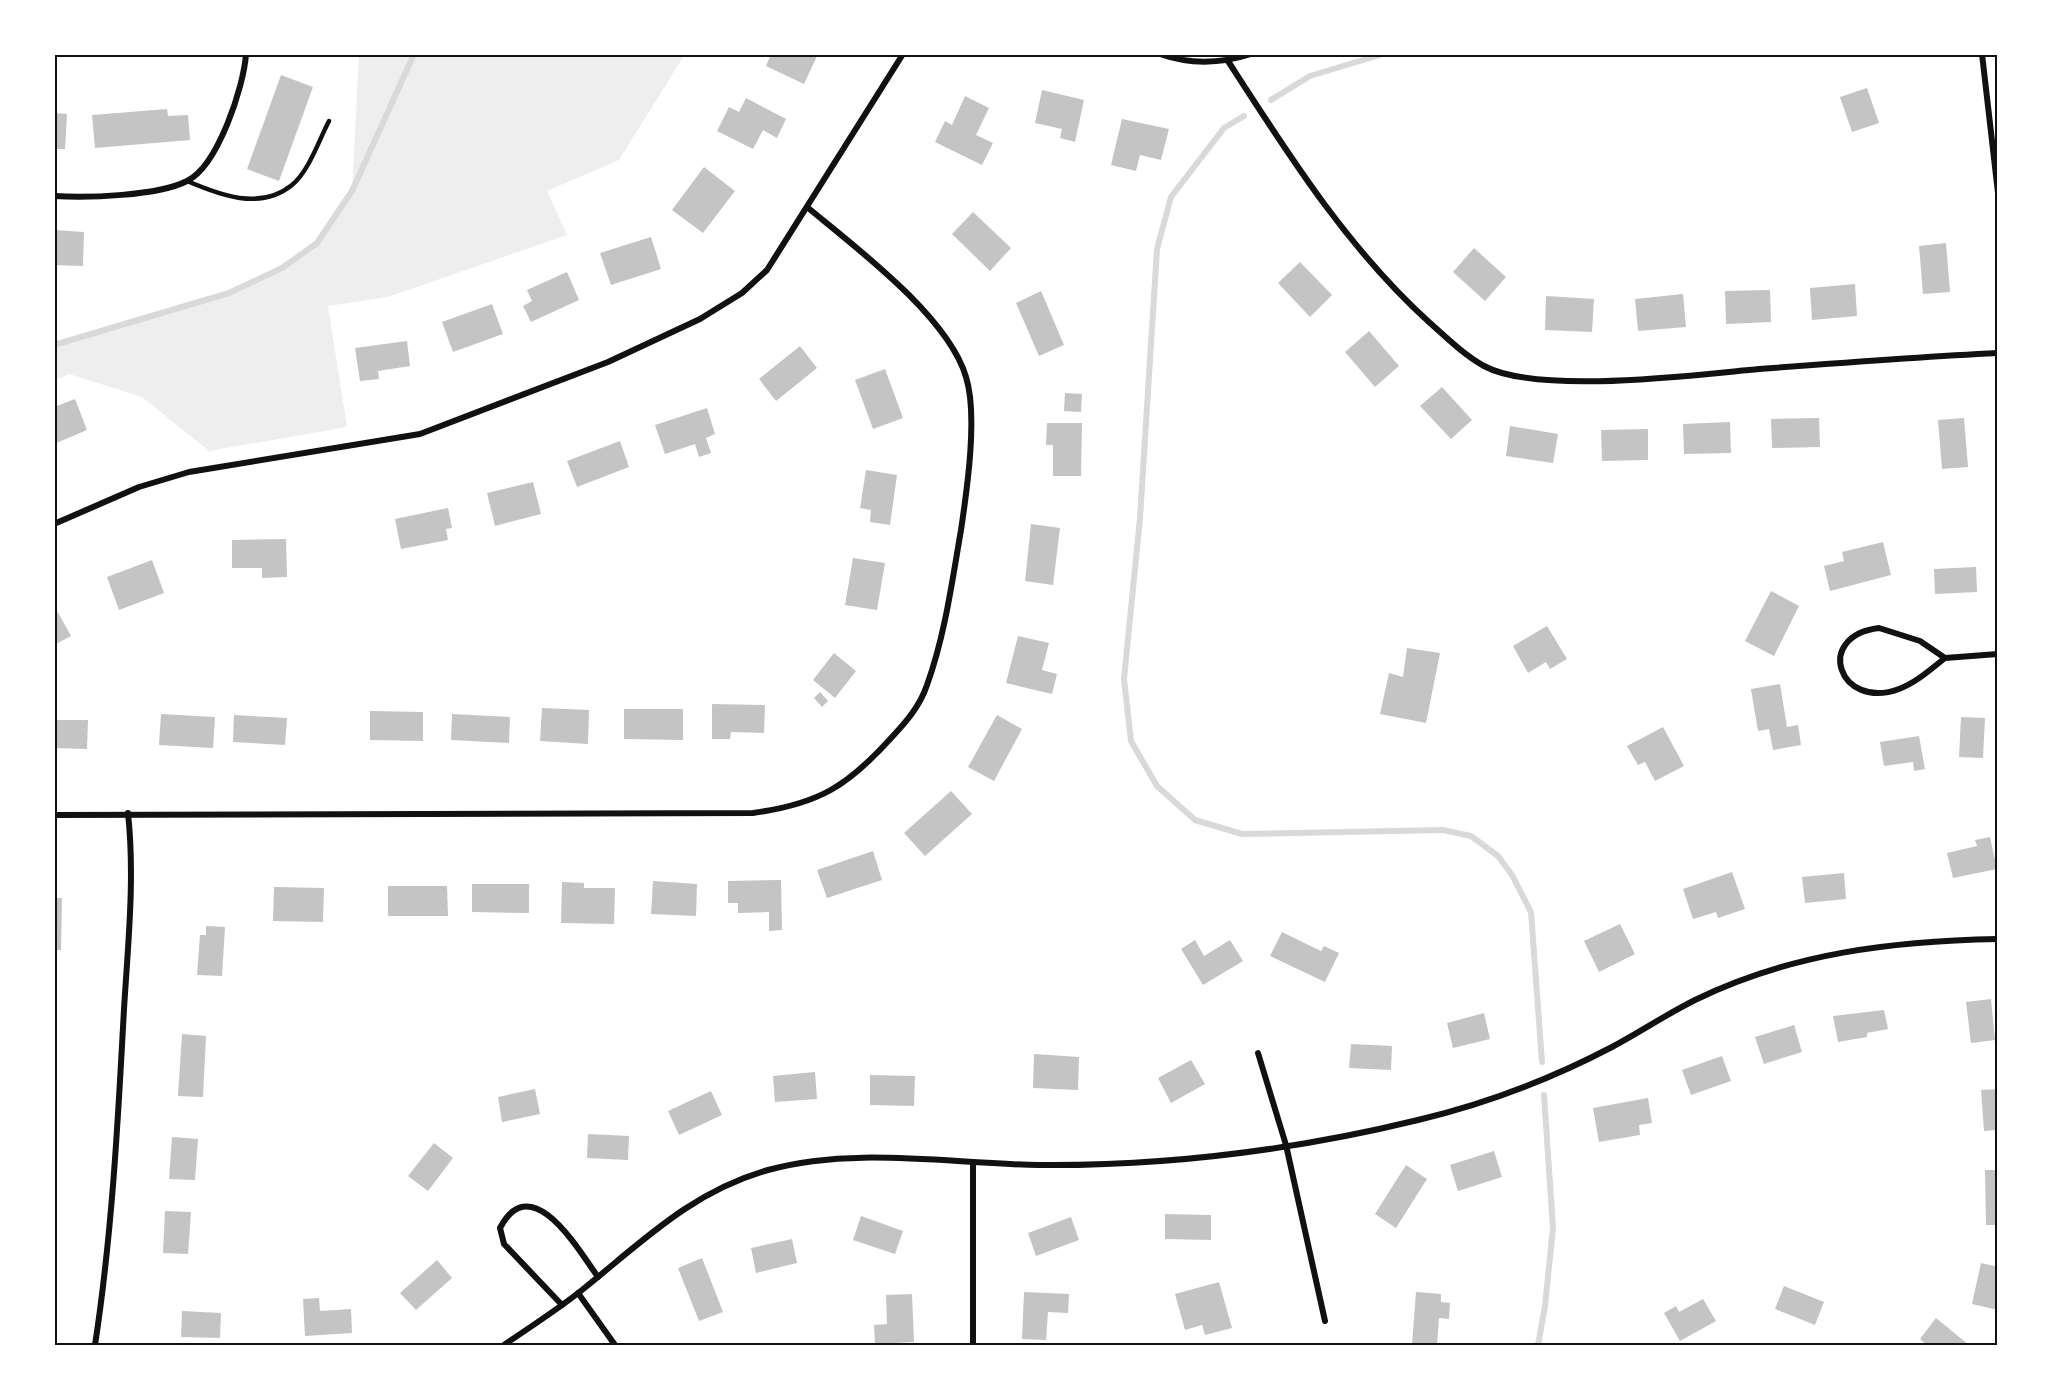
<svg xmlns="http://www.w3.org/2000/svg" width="2052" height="1399" font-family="'Fira Sans',sans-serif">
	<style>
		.green { fill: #eee }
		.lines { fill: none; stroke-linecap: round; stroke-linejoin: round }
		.stream { stroke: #d9d9d9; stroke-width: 6 }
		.building { fill: #c4c4c4 }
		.service { stroke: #111; stroke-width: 4.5 }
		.minor { stroke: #111; stroke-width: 6 }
		.neatline { fill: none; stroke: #111; stroke-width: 2 }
	</style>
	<rect width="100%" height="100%" fill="#fff"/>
	<path class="green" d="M359,54H685L619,160L547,191L567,235L388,297L328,306L347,427L209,451L142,397L69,374L54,381V345L229,293L282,268L317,243L352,191Z"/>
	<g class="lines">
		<g class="stream">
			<path d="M1271,100L1310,76L1383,54"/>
			<path d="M1244,116L1224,128L1171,197L1157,249L1140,518L1124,679L1131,741L1157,786L1195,820L1242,834L1443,830L1471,836L1498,856L1512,875L1531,912L1542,1062"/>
			<path d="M54,345L229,293L282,268L317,243L352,191L414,54"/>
			<path d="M1538,1345L1545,1306L1553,1228L1544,1095"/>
		</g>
	</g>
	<g class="building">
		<path d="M771,54H818L804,84L766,66Z"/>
		<path d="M281,75L313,87L279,181L247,169Z"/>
		<path d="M1867,88L1879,123L1852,132L1840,97Z"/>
		<path d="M1042,90L1084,100L1075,142L1060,138L1062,129L1035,123Z"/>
		<path d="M965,96L989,108L976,135L993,143L982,165L935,142L945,121L952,125Z"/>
		<path d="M746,98L786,119L777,138L763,130L753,149L717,131L729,107L739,112Z"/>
		<path d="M167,109L168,116L188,115L190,140L95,148L92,115Z"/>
		<path d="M54,113L67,114L65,149H54Z"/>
		<path d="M1122,119L1169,129L1161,160L1140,155L1136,171L1111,165Z"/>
		<path d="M704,167L735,191L703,233L672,210Z"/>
		<path d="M973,212L1011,248L990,271L952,234Z"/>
		<path d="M54,230L84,232L83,266L54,265Z"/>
		<path d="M651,237L661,269L611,285L600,253Z"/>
		<path d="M1946,243L1950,292L1923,294L1919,246Z"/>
		<path d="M1474,248L1506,277L1485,301L1453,272Z"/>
		<path d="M1300,262L1332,295L1310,317L1278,283Z"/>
		<path d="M567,272L579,300L531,322L523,306L532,301L527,290Z"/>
		<path d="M1855,284L1857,316L1812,320L1810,288Z"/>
		<path d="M1770,290L1771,322L1726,324L1725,291Z"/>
		<path d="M1041,291L1064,345L1039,356L1016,303Z"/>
		<path d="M1683,294L1686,327L1638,331L1635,299Z"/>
		<path d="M1546,296L1594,299L1592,332L1545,330Z"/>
		<path d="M492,304L503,334L453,352L442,322Z"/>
		<path d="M1369,331L1399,366L1375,387L1345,352Z"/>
		<path d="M407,341L410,366L378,371L379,379L360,381L355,348Z"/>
		<path d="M800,346L817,368L776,401L759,379Z"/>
		<path d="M885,369L903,418L873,429L855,380Z"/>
		<path d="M1442,387L1472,420L1451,439L1420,406Z"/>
		<path d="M1065,393L1082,394L1081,412L1064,411Z"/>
		<path d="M75,399L87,430L54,444V407Z"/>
		<path d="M707,408L715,434L706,438L711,453L699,457L695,444L665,454L655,425Z"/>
		<path d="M1819,418L1820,447L1772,448L1771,419Z"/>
		<path d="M1964,418L1968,467L1942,469L1938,420Z"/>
		<path d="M1730,422L1731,453L1684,454L1683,424Z"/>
		<path d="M1047,423H1082L1081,476H1053V445H1046Z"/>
		<path d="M1510,426L1558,434L1553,463L1506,456Z"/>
		<path d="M1648,429V460L1602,461L1601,430Z"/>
		<path d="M620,441L629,467L577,487L567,461Z"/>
		<path d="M866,470L897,475L890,525L870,522L871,510L860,508Z"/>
		<path d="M533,482L541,514L495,526L487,493Z"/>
		<path d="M448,508L452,528L446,529L448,540L401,549L395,519Z"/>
		<path d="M1031,524L1060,528L1053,585L1025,581Z"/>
		<path d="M286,539L287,577L262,578V568H232V540Z"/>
		<path d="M1883,542L1891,575L1830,591L1824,566L1844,561L1842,552Z"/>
		<path d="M853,558L885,563L877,610L845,605Z"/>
		<path d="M152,560L164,593L119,610L107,577Z"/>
		<path d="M1976,567L1977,592L1935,594L1934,569Z"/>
		<path d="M1771,591L1799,606L1774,656L1745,641Z"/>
		<path d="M56,609L71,636L54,645V610Z"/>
		<path d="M1547,626L1567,659L1550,669L1546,662L1528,673L1513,646Z"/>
		<path d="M1018,636L1049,643L1042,670L1057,674L1052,694L1006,683Z"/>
		<path d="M1407,648L1440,653L1426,723L1380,714L1389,673L1403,677Z"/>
		<path d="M834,653L856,671L835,698L813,680Z"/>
		<path d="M1780,684L1787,727L1798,725L1801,745L1773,750L1769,729L1758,731L1751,689Z"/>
		<path d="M820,692L828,701L822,707L814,698Z"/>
		<path d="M712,704L765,705L764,733L731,732L730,739H712Z"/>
		<path d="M542,708L589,710L588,744L540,741Z"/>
		<path d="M624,709H683V740L624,739Z"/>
		<path d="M370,711L423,712V741L370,740Z"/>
		<path d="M161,714L215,717L213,748L159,745Z"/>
		<path d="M452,714L510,717L509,743L451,740Z"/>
		<path d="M234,715L287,718L285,745L233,742Z"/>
		<path d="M997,715L1022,729L994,781L968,767Z"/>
		<path d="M1961,717L1985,718L1983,758L1959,757Z"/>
		<path d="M54,720H88L87,749L54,748Z"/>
		<path d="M1663,727L1684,766L1655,781L1645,762L1638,765L1627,746Z"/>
		<path d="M1919,736L1925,769L1914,771L1913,762L1884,766L1880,742Z"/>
		<path d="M951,791L972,814L925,856L904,833Z"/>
		<path d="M1990,837L1997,869L1953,878L1947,853L1977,846L1975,840Z"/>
		<path d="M873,851L882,880L827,898L817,870Z"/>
		<path d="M1732,872L1745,909L1718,918L1716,912L1693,919L1683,889Z"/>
		<path d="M1844,873L1846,899L1805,903L1802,877Z"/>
		<path d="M781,880L782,930L769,931V912L738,913V903H728V881Z"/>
		<path d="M653,881L697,884L696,916L651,914Z"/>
		<path d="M562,882L584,883V888H615L614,924L561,923Z"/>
		<path d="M472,884H529V913L472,912Z"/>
		<path d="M388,886H447L448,916H388Z"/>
		<path d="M274,887L324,888L323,922L273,921Z"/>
		<path d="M54,898H62L61,950H54Z"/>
		<path d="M1620,924L1635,954L1599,972L1584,941Z"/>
		<path d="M206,926L225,927L222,976L197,975L200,935H206Z"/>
		<path d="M1282,932L1321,951L1324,946L1339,953L1325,982L1270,956Z"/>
		<path d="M1195,940L1204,956L1230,940L1243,961L1203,985L1181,949Z"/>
		<path d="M1991,999L1995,1040L1971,1043L1966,1002Z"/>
		<path d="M1884,1010L1888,1029L1867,1033V1037L1838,1042L1833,1016Z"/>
		<path d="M1484,1013L1490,1039L1453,1048L1447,1023Z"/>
		<path d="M1794,1025L1802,1052L1764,1064L1755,1037Z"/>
		<path d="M182,1034L206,1036L203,1097L178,1096Z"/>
		<path d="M1351,1044L1392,1046L1391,1070L1349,1068Z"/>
		<path d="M1034,1054L1079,1057L1078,1090L1033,1088Z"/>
		<path d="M1722,1056L1731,1081L1691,1095L1682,1070Z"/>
		<path d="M1191,1060L1205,1084L1171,1103L1158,1078Z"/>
		<path d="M815,1072L817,1099L775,1102L773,1076Z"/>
		<path d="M870,1075L915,1076L914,1106L870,1105Z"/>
		<path d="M535,1089L540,1114L502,1122L498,1097Z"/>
		<path d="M1998,1089V1130L1984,1131L1981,1090Z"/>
		<path d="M711,1091L722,1115L679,1135L668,1111Z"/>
		<path d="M1648,1098L1652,1123L1639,1125L1640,1135L1599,1142L1593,1108Z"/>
		<path d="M588,1134L629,1136L628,1160L587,1158Z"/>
		<path d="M172,1137L198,1139L195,1180L169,1179Z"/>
		<path d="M434,1143L453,1158L428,1191L408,1176Z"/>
		<path d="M1494,1151L1502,1177L1458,1191L1450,1165Z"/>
		<path d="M1406,1165L1427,1179L1396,1228L1375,1214Z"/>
		<path d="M1985,1170H1998V1225H1986Z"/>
		<path d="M165,1211L191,1212L188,1254L163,1253Z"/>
		<path d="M1165,1214L1211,1215V1240L1165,1239Z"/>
		<path d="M861,1216L903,1231L895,1254L853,1240Z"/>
		<path d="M1071,1217L1079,1240L1036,1256L1028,1233Z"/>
		<path d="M792,1239L797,1263L756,1273L751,1248Z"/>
		<path d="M702,1258L723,1312L699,1321L678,1268Z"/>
		<path d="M437,1260L452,1278L416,1310L400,1293Z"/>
		<path d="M1981,1263L1998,1267V1310L1972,1304Z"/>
		<path d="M1219,1282L1232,1328L1205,1335L1202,1325L1185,1330L1175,1294Z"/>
		<path d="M1784,1286L1824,1302L1815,1325L1775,1309Z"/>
		<path d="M1024,1292L1069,1294L1068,1313L1048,1312L1046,1340L1022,1339Z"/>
		<path d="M1416,1292L1441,1294V1302L1450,1303L1449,1319L1439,1318L1437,1345H1412Z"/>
		<path d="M912,1294L914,1342L875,1344L874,1325L887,1324L886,1295Z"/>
		<path d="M319,1298L320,1311L351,1309L352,1333L305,1336L303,1299Z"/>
		<path d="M1703,1299L1716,1321L1680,1341L1664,1313L1676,1306L1679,1312Z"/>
		<path d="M182,1311L221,1313L220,1338L181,1337Z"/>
		<path d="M1936,1318L1969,1345H1927L1920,1339Z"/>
	</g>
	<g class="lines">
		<path class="service" d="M187,181C220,195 260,211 292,185C309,171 319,140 329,121"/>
		<g class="minor">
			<path d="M1160,54C1191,65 1220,64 1251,54"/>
			<path d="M1982,54L1998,193"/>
			<path d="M1228,61C1288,154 1347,248 1430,323C1447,338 1464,355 1484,366C1538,395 1694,375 1759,369C1838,363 1918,357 1998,353"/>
			<path d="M54,196C87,198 158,196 187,181C218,166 244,86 246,54"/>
			<path d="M54,524L139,487L189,472L420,434L608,362L700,319L742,293L767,270L903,54"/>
			<path d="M1879,628L1920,641L1945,658C1931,669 1917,682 1899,689C1839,711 1813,636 1879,628Z"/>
			<path d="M1945,658L1998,654"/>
			<path d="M54,815L753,813C819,804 848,786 892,737C906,722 920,706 927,685C945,635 952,582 961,530C967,490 978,415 966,377C948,316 855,247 807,207"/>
			<path d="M1258,1053L1286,1145L1325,1321"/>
			<path d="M578,1293L615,1345"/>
			<path d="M562,1305L504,1244L500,1228C531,1168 578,1249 598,1277"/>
			<path d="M95,1345C112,1234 118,1121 124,1009C128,944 135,878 128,813"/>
			<path d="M504,1345C530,1327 557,1310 582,1290C643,1241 691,1192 768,1170C855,1146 950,1164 1039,1165C1165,1166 1295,1150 1418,1120C1485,1104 1551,1079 1612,1047C1640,1032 1667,1014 1695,1000C1791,953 1893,941 1998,939"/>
			<path d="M973,1345V1163"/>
		</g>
	</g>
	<rect width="2052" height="1399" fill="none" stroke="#ffffff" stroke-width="111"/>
	<rect x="56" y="56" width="1940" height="1288" class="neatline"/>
</svg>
